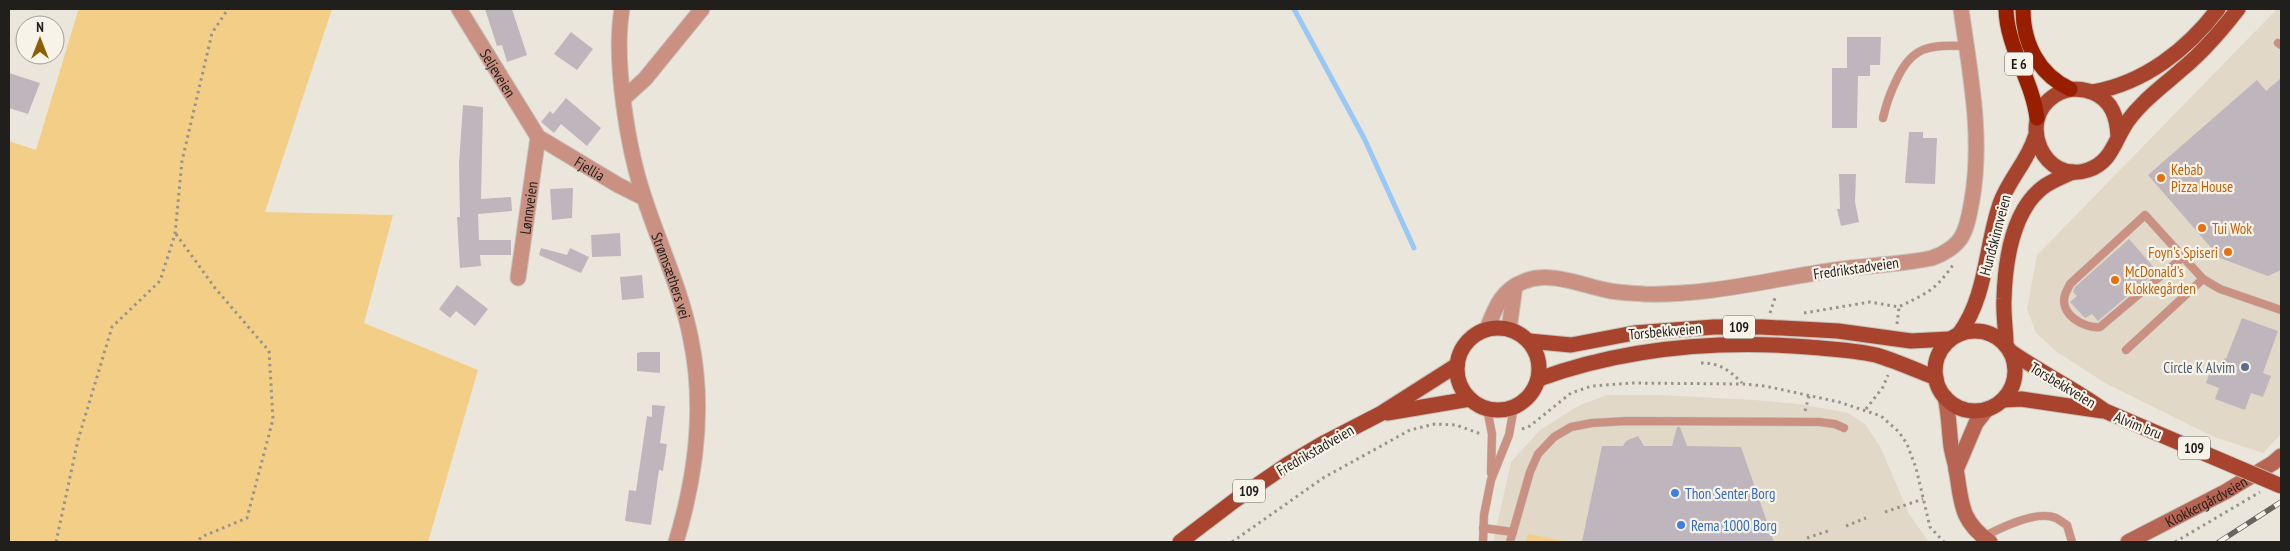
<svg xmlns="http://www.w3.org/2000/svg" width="2290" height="551" font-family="'PT Sans Narrow',sans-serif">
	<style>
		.built { fill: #e1d8c8 }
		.green { fill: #f3ce86 }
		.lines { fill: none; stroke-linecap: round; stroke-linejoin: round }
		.stream { stroke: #99c8f6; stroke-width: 5 }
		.building { fill: #bfb6bd }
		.lane-casing { stroke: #c7c2b9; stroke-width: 9 }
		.street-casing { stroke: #c7c2b9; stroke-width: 17 }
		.secondary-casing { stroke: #c7c2b9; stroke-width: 17 }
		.primary-casing { stroke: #c7c2b9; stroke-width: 17 }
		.highway-casing { stroke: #c7c2b9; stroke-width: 17 }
		.path { stroke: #98948d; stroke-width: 3; stroke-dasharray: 2.5 4; stroke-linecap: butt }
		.lane { stroke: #ca9183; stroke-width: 8 }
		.street { stroke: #ca9183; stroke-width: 15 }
		.secondary { stroke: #b76552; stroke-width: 15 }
		.primary { stroke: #a8432d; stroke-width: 15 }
		.highway { stroke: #981e00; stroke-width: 15 }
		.rail-casing { stroke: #67645e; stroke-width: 5.5 }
		.rail { stroke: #f8f3e9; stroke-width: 4; stroke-dasharray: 11; stroke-linecap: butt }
		.primary-bridge-casing { stroke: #c7c2b9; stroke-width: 17; stroke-linecap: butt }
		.primary-bridge { stroke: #a8432d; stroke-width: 15 }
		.food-dot { fill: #e8710a; stroke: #f8f3e9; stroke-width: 2 }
		.service-dot { fill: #5c6f8a; stroke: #f8f3e9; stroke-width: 2 }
		.shop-dot { fill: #3f7fe0; stroke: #f8f3e9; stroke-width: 2 }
		.labels { text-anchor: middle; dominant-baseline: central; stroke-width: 4.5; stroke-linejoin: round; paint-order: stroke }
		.shield { fill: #f8f3e9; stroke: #625f59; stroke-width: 1 }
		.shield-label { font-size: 14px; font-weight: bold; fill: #211f1b }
		.street-label { font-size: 15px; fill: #211f1b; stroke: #f8f3e9 }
		.food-label { font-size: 15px; fill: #c56008; stroke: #f8f3e9; text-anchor: start }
		.service-label { font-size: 15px; fill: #4e5e75; stroke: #f8f3e9; text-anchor: end }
		.shop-label { font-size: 15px; fill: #366cbe; stroke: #f8f3e9; text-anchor: start }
	</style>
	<rect width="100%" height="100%" fill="#ebe6dc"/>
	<g class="built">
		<path d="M2277,9H2281V434L2263,453L2214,437L2105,383L2057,352L2036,333L2027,309L2037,255Z"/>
		<path d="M1607,395H1662L1754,400L1799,404L1848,413L1865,424L1881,448L1909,514L1929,542H1493L1511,462L1540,430L1578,406Z"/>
	</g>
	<g class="green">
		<path d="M81,9H332L265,212L393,215L364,323L478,370L428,542H9V141L36,150L78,11Z"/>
		<path d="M1528,534L1564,541V542H1526Z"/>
	</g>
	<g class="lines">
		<path class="stream" d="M1294,9L1364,138L1414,248"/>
	</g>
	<g class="building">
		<path d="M485,9H512L527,55L507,62L502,45L497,46Z"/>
		<path d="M571,32L593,49L577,70L554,54Z"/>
		<path d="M1847,37H1881L1880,65H1870V76H1858L1857,128H1832V68H1847Z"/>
		<path d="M9,73L40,83L28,114L9,108Z"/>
		<path d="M2281,78V270L2268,276L2220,258L2148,175L2257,80L2266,91Z"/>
		<path d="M566,98L601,128L587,146L561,124L554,133L541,122L550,111L553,114Z"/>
		<path d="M463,105L483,107L481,199L511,197L512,211L478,214L479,240H511V255H480L481,266L460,268L457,217H460L459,163Z"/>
		<path d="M1909,132H1923V138H1937L1935,184L1905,183Z"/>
		<path d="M1839,174H1856L1855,202L1859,222L1841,226L1837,209H1840Z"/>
		<path d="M573,188L572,218L552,220L550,189Z"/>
		<path d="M620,233L621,256L592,257L591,235Z"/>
		<path d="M2129,239L2157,271L2098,321L2092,314L2085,318L2070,302L2077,296L2073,292L2075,287Z"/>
		<path d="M541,248L567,255L570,248L589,257L581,273L539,255Z"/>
		<path d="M642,275L644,298L622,300L620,277Z"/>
		<path d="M457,285L488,309L475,326L456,311L450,318L439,309Z"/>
		<path d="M2242,318L2278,331L2263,373L2271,376L2263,397L2251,393L2245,410L2215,399L2219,388L2206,383L2213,364L2221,366L2224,358L2226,359Z"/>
		<path d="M641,352H660V373L637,371V353Z"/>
		<path d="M652,405L665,406L660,443L667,444L663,471L659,470L651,525L625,521L629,490L636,491L647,416L652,417Z"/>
		<path d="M1677,427H1680L1687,446L1741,447L1774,542H1582L1602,446H1623L1626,441L1638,436L1644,446H1672Z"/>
	</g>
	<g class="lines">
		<g class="lane-casing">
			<g id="lane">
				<path d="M2278,43L2281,45"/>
				<path d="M1883,118C1886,105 1890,93 1896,81C1912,45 1930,45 1966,46"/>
				<path d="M2183,257L2100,327C2084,329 2059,314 2065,295C2066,291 2069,287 2070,284L2145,215L2203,279L2220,289L2281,310"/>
				<path d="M2126,350L2203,279"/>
				<path d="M1487,409L1492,434L1491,473"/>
				<path d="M1483,528L1513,532"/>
				<path d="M1983,537C2000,528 2037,510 2056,518C2060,520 2063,523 2067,525L2072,542"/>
				<path d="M1483,542L1484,515L1491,480L1509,435L1514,407"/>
				<path d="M1510,542L1530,472L1538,454L1554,437L1571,427L1592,423L1627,421L1819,422L1835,424L1844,428"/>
			</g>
		</g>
		<g class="street-casing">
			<g id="street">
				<path id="s1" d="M459,9L538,137L618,185L644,198"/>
				<path id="s2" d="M622,9C613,60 628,151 645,200C660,246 682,292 691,340C705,408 696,476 676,542"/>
				<path d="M624,98L645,79L702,9"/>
				<path id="s3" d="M518,278L538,137"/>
				<path d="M1487,329C1495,308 1502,289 1525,281C1550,271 1581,285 1606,290C1618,293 1631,293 1644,294C1708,296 1771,279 1835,270C1867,265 1900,265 1932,258C1942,255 1957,246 1962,236C1968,226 1970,211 1972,200C1983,136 1970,73 1961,9"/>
				<path d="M1509,329L1515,286"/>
			</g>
		</g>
		<g class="secondary-casing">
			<g id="secondary">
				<path d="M1945,397C1949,414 1949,430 1951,446C1952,454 1955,461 1956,469C1962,502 1959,520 1990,542"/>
				<path d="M1956,470L1976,423L1987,409"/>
				<path id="s4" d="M2128,542L2225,492L2273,463L2281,456"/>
			</g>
		</g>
		<g class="primary-casing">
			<g id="primary">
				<path d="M2093,92C2144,83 2187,50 2218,9"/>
				<path d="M2118,136C2117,117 2112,101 2094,93C2081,87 2065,88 2054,96C2016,121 2044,185 2088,170C2112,162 2114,141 2127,122C2142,101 2162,87 2181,70C2203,52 2221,31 2238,9"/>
				<circle cx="1498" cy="369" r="41"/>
				<circle cx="1975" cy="371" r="40"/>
				<path d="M1959,334C1987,296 1985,248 2000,204C2008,180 2028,161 2035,137"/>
				<path d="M1529,341L1571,345L1634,333L1714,327H1762L1838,331L1911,341L1950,339"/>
				<path d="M2006,345C2006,330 2003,314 2004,299C2005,263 2012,212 2042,188C2051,181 2062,177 2073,172"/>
				<path d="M2010,351C2041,373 2075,389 2105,411"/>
				<path d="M1539,379C1625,348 1717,340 1808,347C1830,349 1854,350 1876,355C1896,361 1916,370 1936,378"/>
				<path d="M2003,400L2021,399L2103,411"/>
				<path d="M1387,413L1470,399"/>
				<path d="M1180,542L1234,501L1288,464L1322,444L1380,414L1457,365"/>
			</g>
		</g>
		<g class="highway-casing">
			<g id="highway">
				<path d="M2006,9C2007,48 2032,79 2037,118"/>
				<path d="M2023,9C2023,43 2038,74 2070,89"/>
			</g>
		</g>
		<g class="path">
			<path d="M176,234L215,288L269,351L273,419L247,518L201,537L198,542"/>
			<path d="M1770,313L1776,295"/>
			<path d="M1804,313L1870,302L1899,307C1908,302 1916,299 1924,294C1936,288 1945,276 1953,265"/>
			<path d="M1897,324L1899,307"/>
			<path d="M1701,363C1720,363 1729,370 1742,383"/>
			<path d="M1866,409L1883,387L1888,375"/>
			<path d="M1805,411L1809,396"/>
			<path d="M1522,429L1530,426L1571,393L1592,386L1631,383L1743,384L1765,386L1839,402L1881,416L1899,432L1907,444L1916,468L1930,527L1944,542"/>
			<path d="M1885,512L1923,499"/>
			<path d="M1846,526L1866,518"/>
			<path d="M1807,538L1828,531"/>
			<path d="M56,542L78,440L112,327L160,281L175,234L182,161L212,33L228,9"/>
			<path d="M1232,542L1323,478L1410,430L1435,424L1456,425L1481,434"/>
			<path d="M2175,542L2260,492"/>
		</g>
		<use href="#lane" class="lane"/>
		<use href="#street" class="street"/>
		<use href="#secondary" class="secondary"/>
		<use href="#primary" class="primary"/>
		<use href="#highway" class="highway"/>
		<g class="rail-casing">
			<path id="rail" d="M2219,542L2281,502"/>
		</g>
		<use href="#rail" class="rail"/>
		<g class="primary-bridge-casing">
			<path id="primary-bridge" d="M2105,411L2281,486"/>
		</g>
		<use href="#primary-bridge" class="primary-bridge"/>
	</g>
	<g class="food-dot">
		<circle cx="2161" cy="178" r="5"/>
		<circle cx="2202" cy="228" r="5"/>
		<circle cx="2228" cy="252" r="5"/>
		<circle cx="2115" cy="280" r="5"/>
	</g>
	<circle class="service-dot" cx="2245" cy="367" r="5"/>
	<g class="shop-dot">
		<circle cx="1675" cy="493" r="5"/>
		<circle cx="1681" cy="525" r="5"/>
	</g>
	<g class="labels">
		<g class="shield">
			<rect x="2005" y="52.5" width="28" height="23" rx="4"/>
			<rect x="1723" y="315.5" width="32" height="23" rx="4"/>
			<rect x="2178" y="436.5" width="32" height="23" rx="4"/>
			<rect x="1233" y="479.5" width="32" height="23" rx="4"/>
		</g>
		<g class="shield-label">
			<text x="2019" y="64">E 6</text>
			<text x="1739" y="327">109</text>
			<text x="2194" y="448">109</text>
			<text x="1249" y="491">109</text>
		</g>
		<g class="street-label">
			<text stroke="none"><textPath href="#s1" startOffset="75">Seljeveien</textPath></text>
			<text stroke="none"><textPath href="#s1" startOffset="211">Fjellia</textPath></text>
			<text stroke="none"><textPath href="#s3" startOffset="71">Lønnveien</textPath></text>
			<text transform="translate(1995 235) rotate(-75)">Hundskinnveien</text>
			<text transform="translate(1856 268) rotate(-8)">Fredrikstadveien</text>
			<text stroke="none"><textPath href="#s2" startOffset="274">Strømsæthers vei</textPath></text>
			<text transform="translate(1665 331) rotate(-5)">Torsbekkveien</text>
			<text transform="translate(2063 385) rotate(31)">Torsbekkveien</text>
			<text transform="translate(2138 425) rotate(22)">Alvim bru</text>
			<text transform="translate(1315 450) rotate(-30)">Fredrikstadveien</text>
			<text stroke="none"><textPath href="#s4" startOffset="88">Klokkergårdveien</textPath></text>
		</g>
		<g class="food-label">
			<text x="2171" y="169">Kebab<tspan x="2171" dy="17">Pizza House</tspan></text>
			<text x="2212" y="228">Tui Wok</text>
			<text x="2218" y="252" text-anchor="end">Foyn's Spiseri</text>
			<text x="2125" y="271">McDonald's<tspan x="2125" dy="17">Klokkegården</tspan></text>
		</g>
		<g class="service-label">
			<text x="2235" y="367">Circle K Alvim</text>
		</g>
		<g class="shop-label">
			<text x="1685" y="493">Thon Senter Borg</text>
			<text x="1691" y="525">Rema 1000 Borg</text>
		</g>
	</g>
	<rect width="2290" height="551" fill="none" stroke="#211f1b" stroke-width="20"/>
	<g transform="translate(40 40)"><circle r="24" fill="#f8f3e9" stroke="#a29e97"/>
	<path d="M0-4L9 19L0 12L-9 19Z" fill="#8c5f05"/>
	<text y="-8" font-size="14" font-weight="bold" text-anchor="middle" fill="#211f1b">N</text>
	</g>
</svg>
